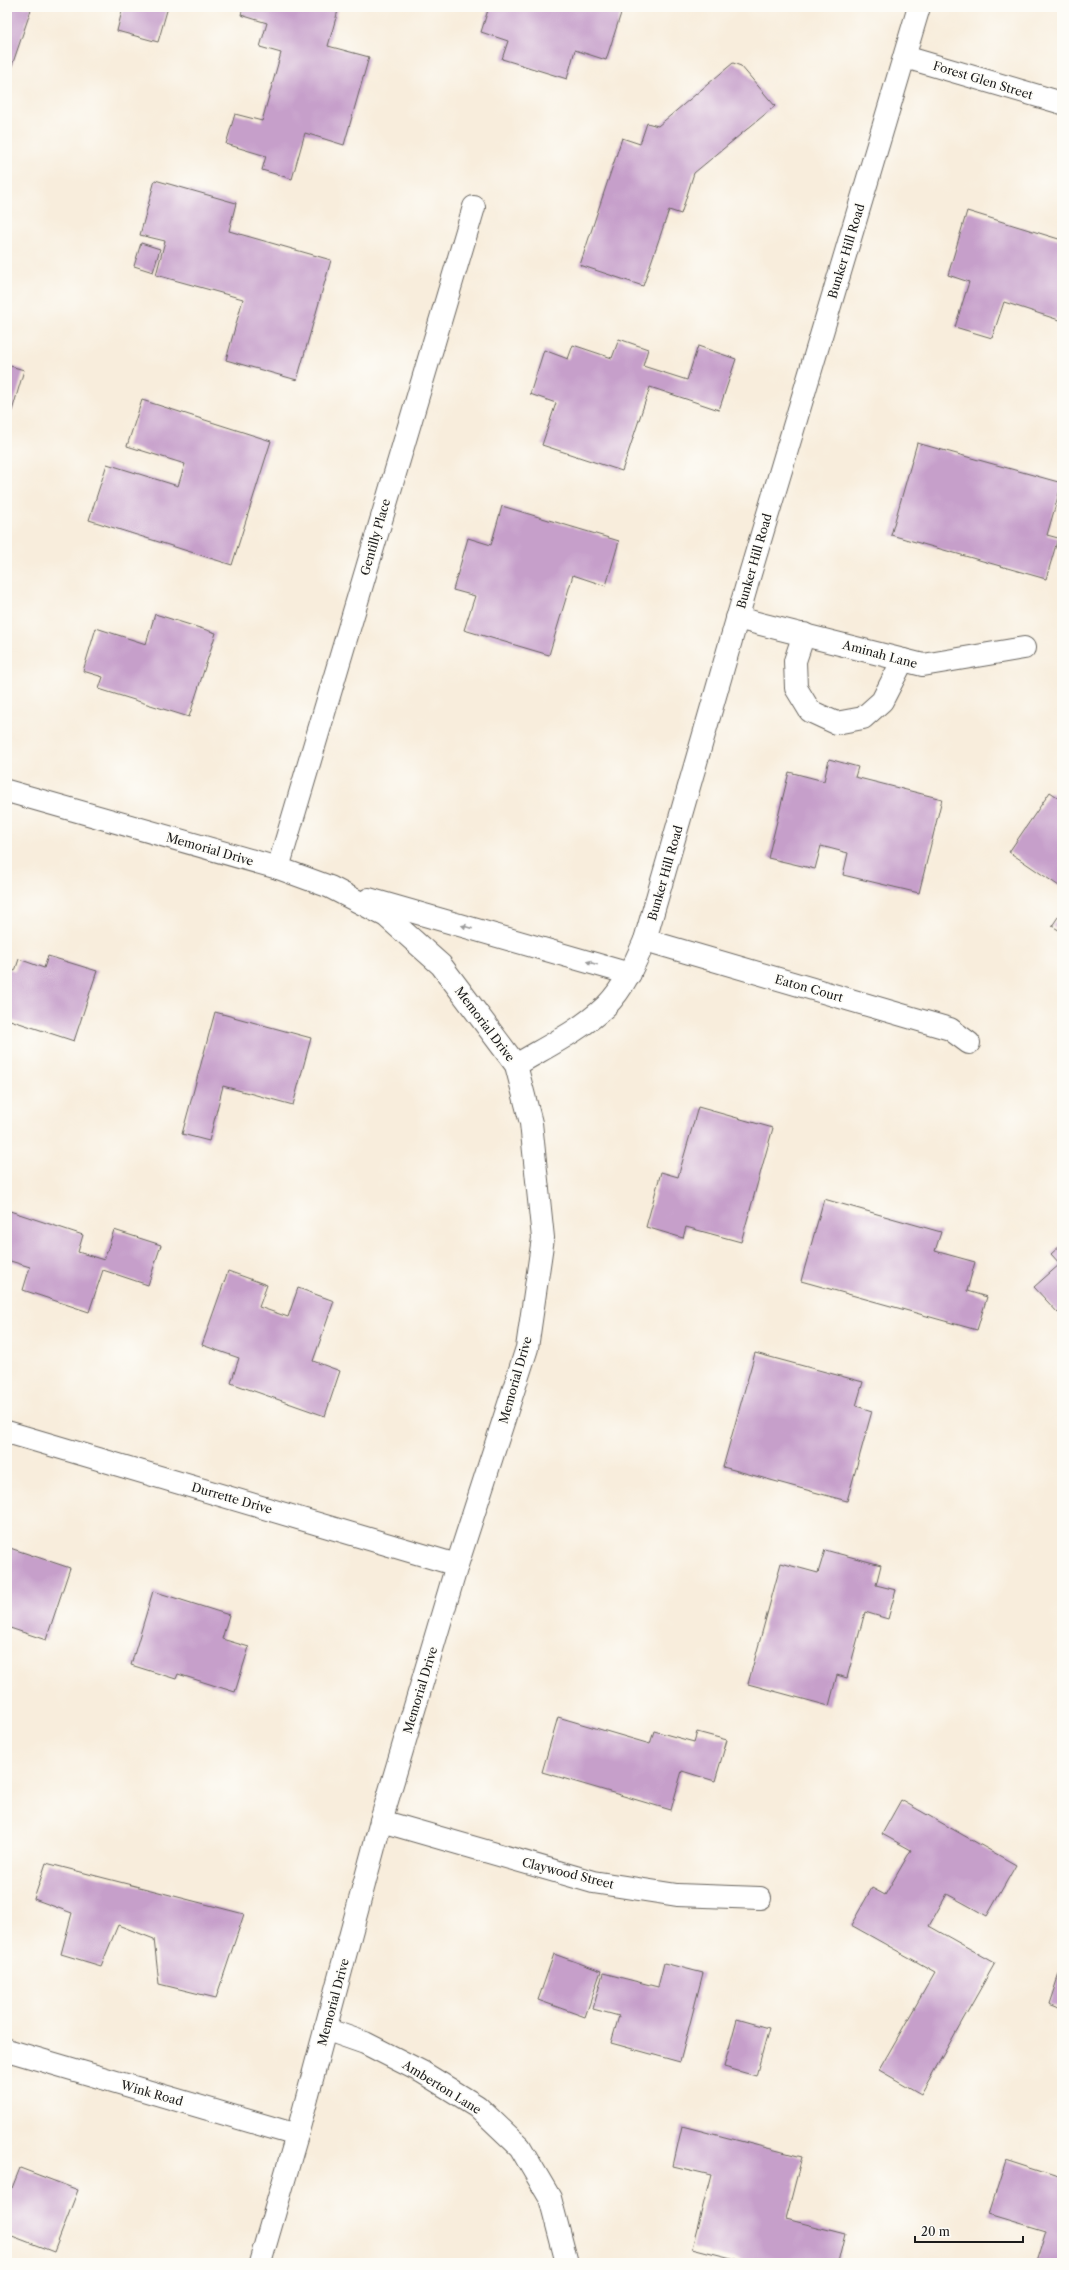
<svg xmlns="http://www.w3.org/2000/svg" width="1069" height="2270" font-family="'Libre Caslon Text',serif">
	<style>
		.building { fill: #c69fca }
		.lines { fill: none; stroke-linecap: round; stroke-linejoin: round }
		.minor-casing { stroke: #69655f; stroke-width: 24 }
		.minor { stroke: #fff; stroke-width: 22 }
		.oneway { fill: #999 }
		.labels { text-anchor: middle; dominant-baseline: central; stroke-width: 3.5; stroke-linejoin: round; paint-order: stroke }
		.street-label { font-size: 12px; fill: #1c1c1c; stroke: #fdfcf7 }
	</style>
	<rect width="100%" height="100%" fill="#fdfcf7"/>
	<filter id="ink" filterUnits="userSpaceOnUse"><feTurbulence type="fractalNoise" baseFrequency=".025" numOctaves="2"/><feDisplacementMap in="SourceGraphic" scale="8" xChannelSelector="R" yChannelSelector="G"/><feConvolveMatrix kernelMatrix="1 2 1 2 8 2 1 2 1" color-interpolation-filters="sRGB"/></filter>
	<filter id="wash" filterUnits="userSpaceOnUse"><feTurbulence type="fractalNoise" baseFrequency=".012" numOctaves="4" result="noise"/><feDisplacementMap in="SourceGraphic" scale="16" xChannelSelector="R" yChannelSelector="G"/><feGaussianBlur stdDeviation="0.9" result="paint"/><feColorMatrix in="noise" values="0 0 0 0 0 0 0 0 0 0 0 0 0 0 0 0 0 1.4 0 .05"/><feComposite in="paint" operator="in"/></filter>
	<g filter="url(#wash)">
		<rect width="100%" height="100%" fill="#f8eddc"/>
		<g id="blocks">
			<g class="building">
				<path d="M7,7H32L7,80Z"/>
				<path d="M123,7H168L158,42L117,31Z"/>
				<path d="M243,7H339L328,46L369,57L344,145L305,133L292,179L262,170L266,156L226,144L235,114L262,121L281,53L260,47L267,23L241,15Z"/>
				<path d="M479,7H623L606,60L575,50L567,79L502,59L508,41L481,32L488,10Z"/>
				<path d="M733,63L741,66L775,106L694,173L681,214L669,210L643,286L580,265L622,138L640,144L647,123L658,126Z"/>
				<path d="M155,180L236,203L229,231L331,260L297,380L226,360L243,299L156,275L165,241L140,235Z"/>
				<path d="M967,211L1062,240V321L1004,302L992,338L955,327L969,282L948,275Z"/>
				<path d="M141,243L160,249L153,272L134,266Z"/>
				<path d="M619,339L648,349L643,366L687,380L698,346L736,359L719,410L650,387L622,471L542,445L556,403L530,394L544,350L568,359L573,345L612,358Z"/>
				<path d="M7,365L24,370L7,428Z"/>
				<path d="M142,400L271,441L232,565L89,520L107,464L178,486L185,464L127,446Z"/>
				<path d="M917,443L1062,483L1047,535L1058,538L1046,579L891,535Z"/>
				<path d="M502,506L619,541L606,586L573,575L549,655L464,630L475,596L453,590L468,538L491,545Z"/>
				<path d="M155,614L216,633L189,717L99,689L103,677L83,671L96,628L146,644Z"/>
				<path d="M829,759L858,767L855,777L942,799L919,893L843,875L848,853L821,846L815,869L768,858L789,772L824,781Z"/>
				<path d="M1050,792L1062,800V888L1009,852Z"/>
				<path d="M1062,911V932L1052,926Z"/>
				<path d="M48,956L97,971L74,1041L7,1019V968L15,971L19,959L44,968Z"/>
				<path d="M215,1012L311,1038L293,1105L223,1086L209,1141L182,1134Z"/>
				<path d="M698,1107L773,1128L741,1242L686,1227L683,1238L646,1227L661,1172L678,1177Z"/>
				<path d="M824,1199L941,1232L935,1251L975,1262L967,1291L987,1297L977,1330L801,1281Z"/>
				<path d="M7,1210L83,1235L78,1252L104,1260L114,1230L161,1245L148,1285L103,1270L89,1312L23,1290L30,1267L7,1260Z"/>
				<path d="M1062,1244V1310L1058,1313L1034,1287L1060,1264L1051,1254Z"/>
				<path d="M228,1271L267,1285L259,1307L288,1317L298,1288L334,1301L313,1361L340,1371L325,1416L231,1383L239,1358L202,1345Z"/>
				<path d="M755,1353L863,1382L856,1406L872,1411L847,1501L723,1467Z"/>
				<path d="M7,1547L70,1568L46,1640L7,1627Z"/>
				<path d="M825,1550L881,1565L876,1585L896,1590L888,1619L865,1612L847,1678L837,1675L829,1706L748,1684L781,1563L818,1573Z"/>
				<path d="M153,1591L229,1615L222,1639L249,1647L235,1692L178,1674L176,1679L131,1665Z"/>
				<path d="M558,1717L650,1744L654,1731L694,1742L697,1732L727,1740L715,1781L682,1771L671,1810L542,1772Z"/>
				<path d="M901,1800L1016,1865L987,1916L947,1894L929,1926L995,1963L921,2094L879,2070L935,1972L851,1925L872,1888L885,1895L911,1850L882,1834Z"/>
				<path d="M46,1863L244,1914L216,1998L159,1984L154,1939L118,1925L101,1966L61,1954L72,1913L34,1899Z"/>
				<path d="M554,1954L601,1971L585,2017L538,2000Z"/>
				<path d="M664,1963L703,1973L680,2062L611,2043L619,2016L593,2009L603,1973L658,1987Z"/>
				<path d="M1062,1965V2009L1049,2004Z"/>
				<path d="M737,2019L769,2028L756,2076L724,2067Z"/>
				<path d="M682,2126L802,2157L786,2219L845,2234L838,2263H751L692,2248L711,2175L673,2166Z"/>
				<path d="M1006,2160L1062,2178V2263H1036L1046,2231L989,2214Z"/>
				<path d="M20,2168L78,2190L54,2252L7,2234V2186L12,2188Z"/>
			</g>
		</g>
	</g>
	<g filter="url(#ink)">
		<use href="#blocks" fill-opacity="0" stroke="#69655f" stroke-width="1"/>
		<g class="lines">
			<g class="minor-casing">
				<g id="minor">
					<path d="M905,57L1062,103"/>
					<path d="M737,618L923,665L1024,648"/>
					<path d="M804,634L795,661L796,688L810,711L836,723L863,718L882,701L903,660"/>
					<path d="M7,791L278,868L330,887L386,916L441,965L516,1065L531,1123L543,1238L527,1348L457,1565L381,1821L297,2135L260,2263"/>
					<path d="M278,868L474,207"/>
					<path d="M369,899L630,974"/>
					<path d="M645,940L950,1029L969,1043"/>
					<path d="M516,1065C546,1047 581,1030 606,1006C624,988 635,963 645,940L750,574L919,7"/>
					<path d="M7,1432L457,1565"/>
					<path d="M381,1821L593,1882L677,1895L760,1898"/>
					<path d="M325,2029L365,2043L422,2072L477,2106L520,2147L550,2198L567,2263"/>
					<path d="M7,2050L297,2135"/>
				</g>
			</g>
			<use href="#minor" class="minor"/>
		</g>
		<defs><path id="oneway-solid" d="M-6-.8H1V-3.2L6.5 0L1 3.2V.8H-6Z"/></defs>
		<g class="oneway">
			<use href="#oneway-solid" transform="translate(467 927) rotate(-164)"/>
			<use href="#oneway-solid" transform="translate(592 963) rotate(-164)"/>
		</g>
	</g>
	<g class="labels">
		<g class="street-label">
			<text transform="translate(983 80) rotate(17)">Forest Glen Street</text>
			<text transform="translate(846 251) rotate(-73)">Bunker Hill Road</text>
			<text transform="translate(375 537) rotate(-74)">Gentilly Place</text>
			<text transform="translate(754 561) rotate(-74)">Bunker Hill Road</text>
			<text transform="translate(880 654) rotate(15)">Aminah Lane</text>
			<text transform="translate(210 849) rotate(16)">Memorial Drive</text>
			<text transform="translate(665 873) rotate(-74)">Bunker Hill Road</text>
			<text transform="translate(809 988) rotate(16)">Eaton Court</text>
			<text transform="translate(485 1024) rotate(53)">Memorial Drive</text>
			<text transform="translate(515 1380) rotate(-74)">Memorial Drive</text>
			<text transform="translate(232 1498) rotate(16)">Durrette Drive</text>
			<text transform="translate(420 1690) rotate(-73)">Memorial Drive</text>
			<text transform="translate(568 1873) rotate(14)">Claywood Street</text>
			<text transform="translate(333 2002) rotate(-75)">Memorial Drive</text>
			<text transform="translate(442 2087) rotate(32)">Amberton Lane</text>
			<text transform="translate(152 2093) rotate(16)">Wink Road</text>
		</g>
	</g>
	<rect width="1069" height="2270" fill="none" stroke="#fdfcf7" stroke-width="24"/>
	<path d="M915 2236v6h108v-6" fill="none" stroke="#1c1c1c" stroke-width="2"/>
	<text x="921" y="2236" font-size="12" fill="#1c1c1c" stroke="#fdfcf7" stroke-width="3" paint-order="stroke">20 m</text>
</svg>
